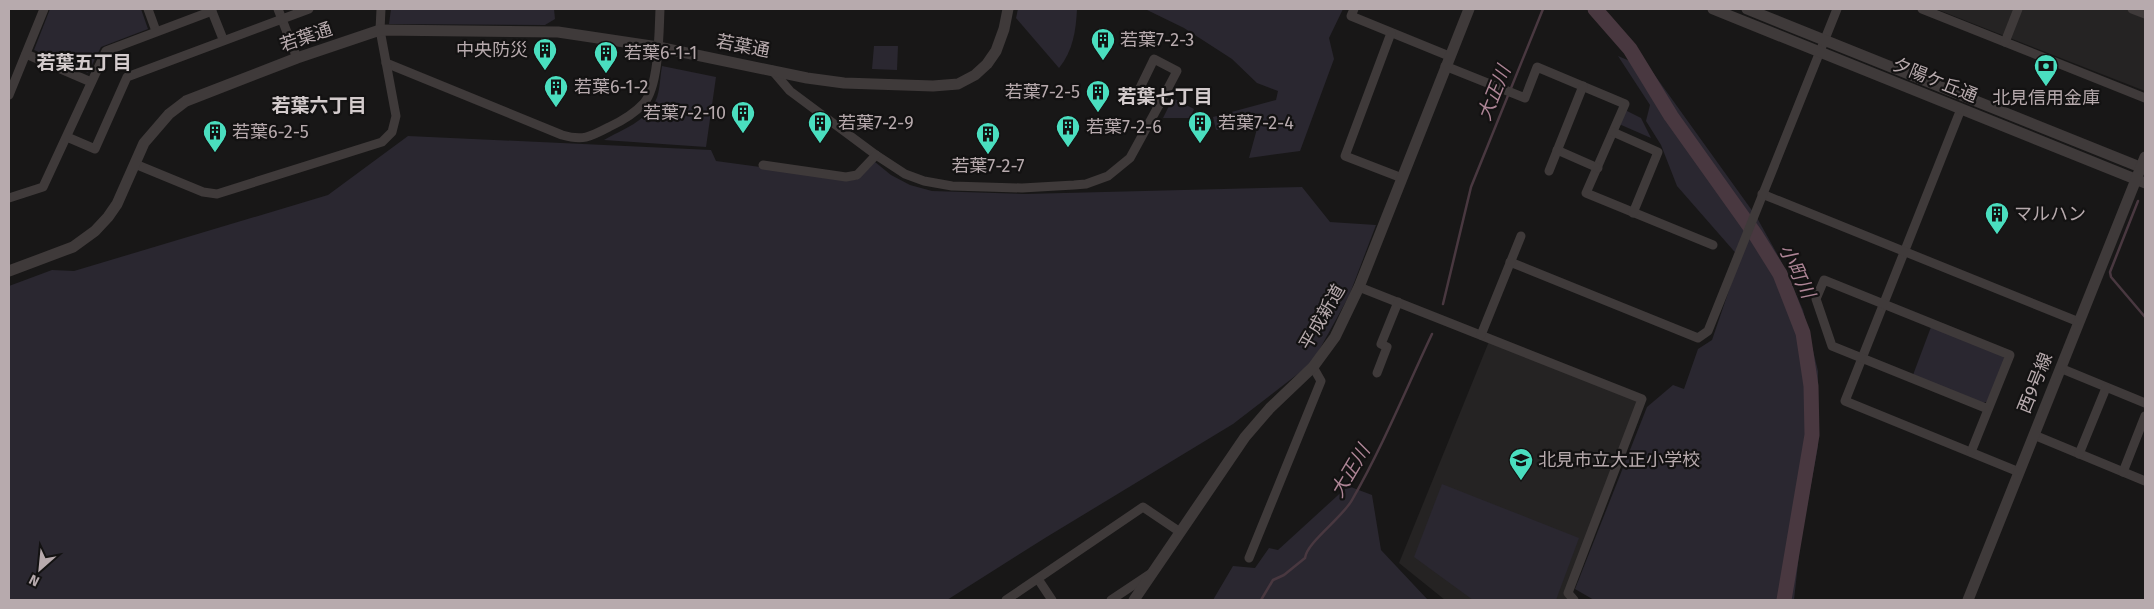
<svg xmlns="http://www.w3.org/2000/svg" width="2154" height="609" font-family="'Fira Sans','Noto Sans JP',sans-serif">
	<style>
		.built { fill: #252323 }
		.green { fill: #2a2730 }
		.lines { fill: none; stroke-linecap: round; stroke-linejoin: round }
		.stream { stroke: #493840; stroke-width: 2.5 }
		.river { stroke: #493840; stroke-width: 15 }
		.minor { stroke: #3f3a3a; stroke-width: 9 }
		.tertiary { stroke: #3f3a3a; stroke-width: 11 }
		.labels { text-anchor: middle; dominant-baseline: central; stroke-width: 4.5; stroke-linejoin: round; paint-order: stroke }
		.street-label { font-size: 18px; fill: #b7aaad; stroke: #131212 }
		.poi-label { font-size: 18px; fill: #b7aaad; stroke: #131212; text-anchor: start }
		.neighbourhood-label { font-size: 19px; font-weight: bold; fill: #d3cbcc; stroke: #131212 }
		.water-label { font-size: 19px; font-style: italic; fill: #ae8596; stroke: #131212 }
	</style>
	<rect width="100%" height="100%" fill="#181717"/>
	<g class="built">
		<path d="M1936,9H2145V91Z"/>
		<path d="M1490,339L1642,399L1568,592L1574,600H1445L1399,563Z"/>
	</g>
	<g class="green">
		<path d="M50,9H141L148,29L101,47L88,73L34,50Z"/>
		<path d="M391,9H554L555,19L545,25L389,24Z"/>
		<path d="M1018,9H1077C1076,30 1073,51 1059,68L1016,18Z"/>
		<path d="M1145,9H1343L1329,38L1334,59L1300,151L1249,158L1258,125L1216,130L1213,117L1276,100L1278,91L1257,83L1232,59L1184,28Z"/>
		<path d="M874,46H898L897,70L872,69Z"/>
		<path d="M1618,56L1651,70L1756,216L1781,261L1803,310L1818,371V446L1800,545L1794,600H1594L1575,589L1647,407L1673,385L1684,389L1698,349L1712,340L1740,258L1677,186L1661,145L1646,121L1650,105Z"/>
		<path d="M662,66L716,77L706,147L604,140C623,129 646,122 656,100C660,91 660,77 662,66Z"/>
		<path d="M1173,98L1194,109L1190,118H1163Z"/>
		<path d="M1625,110L1641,118L1651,138L1619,124Z"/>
		<path d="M408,136L711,150L716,161L856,180L875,162L891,175L910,185L932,191L1025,194L1302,187L1330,222L1376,225L1349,296L1312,363L1233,424L1045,538L947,600H9V286L52,270L74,271L328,195Z"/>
		<path d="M1931,327L2003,356L2005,360L1989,401L1983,403L1913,375Z"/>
		<path d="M1442,484L1579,538L1556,600H1473L1414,557Z"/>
		<path d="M1348,486L1372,495L1381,550L1428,600H1213L1233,566L1255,568L1269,548L1278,550Z"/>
	</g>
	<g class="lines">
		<g class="stream">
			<path d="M2138,201L2110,272L2111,277L2145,317"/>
			<path d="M1443,304L1471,187L1543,9"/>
			<path d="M1261,600L1273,580L1284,575L1305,558C1307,542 1342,518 1352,500C1383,446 1406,389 1432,334"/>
		</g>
		<path class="river" d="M1595,9L1630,49L1671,116L1755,234L1780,274L1803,333L1811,386L1812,435L1784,600"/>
		<g class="minor">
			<path d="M148,9L156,31"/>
			<path d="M211,9L223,39"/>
			<path d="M278,9L297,58"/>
			<path d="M1354,9L1351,16L1449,56"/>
			<path d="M1922,9L2145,98"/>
			<path d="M2132,9L2145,14"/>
			<path d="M1391,33L1345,156L1402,178"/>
			<path d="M2005,42L2018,9"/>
			<path d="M26,54L91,82"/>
			<path d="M1154,59L1177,71L1159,105L1137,94Z"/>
			<path d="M386,63L562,135C583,141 590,137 609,127C622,121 634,114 644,103C659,86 659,32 660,9"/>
			<path d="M1445,66L1525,98L1537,67L1625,104L1586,193L1713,245"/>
			<path d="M772,70L790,91L876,155L905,174L924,181L952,186L1022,188L1074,185L1086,184L1108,176L1130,158L1159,105"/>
			<path d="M9,95L44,9"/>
			<path d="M1961,109L1845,401L2019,472"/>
			<path d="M1613,132L1658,152L1633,213"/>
			<path d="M67,137L95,149L127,77L309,9"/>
			<path d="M1557,150L1598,168"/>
			<path d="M135,164L203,192L217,194L382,142L392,132L396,116L380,30L381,9"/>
			<path d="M763,165L846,177L857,175L876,155"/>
			<path d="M1549,171L1583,86"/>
			<path d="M1762,194L2079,322"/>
			<path d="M9,198L43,187L106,51L212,11"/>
			<path d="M1510,262L1698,338L1708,331L1837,9"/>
			<path d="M1359,287L1642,399L1568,593L1574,600"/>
			<path d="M1481,335L1521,236"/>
			<path d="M2060,368L2145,403"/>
			<path d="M1377,373L1387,347L1381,344L1398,302"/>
			<path d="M2034,435L2145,481"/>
			<path d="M1971,452L2010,355L1824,280L1816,299L1832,346L1988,409"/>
			<path d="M2079,454L2106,388"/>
			<path d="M2123,472L2145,416"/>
			<path d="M1249,558L1321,381L1313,367"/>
			<path d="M1038,579L1052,600"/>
			<path d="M1006,600L1143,507L1180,532"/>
			<path d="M1111,600L1150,574"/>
		</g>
		<g class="tertiary">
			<path d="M1713,9L2145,183"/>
			<path d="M1747,9L2145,169"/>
			<path d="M9,271L73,247L95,231L108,217L117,204L144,143L169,114L186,101L297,58L380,30L558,32L658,47L807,78L844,83L933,86L958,84L975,75L987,64L996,51L1004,29L1008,9"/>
			<path d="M1134,600L1245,437L1270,408L1313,367L1335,337L1359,287L1469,9"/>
			<path d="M1968,600L2145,157"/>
		</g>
	</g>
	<defs>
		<g id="building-pin" transform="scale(1.25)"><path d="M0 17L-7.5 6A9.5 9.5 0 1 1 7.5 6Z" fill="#4adebf" stroke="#131212"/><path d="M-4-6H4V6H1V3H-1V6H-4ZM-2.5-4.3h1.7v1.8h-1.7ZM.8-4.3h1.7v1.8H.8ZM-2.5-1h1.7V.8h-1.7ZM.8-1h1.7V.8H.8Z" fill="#111"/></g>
		<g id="bank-pin" transform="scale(1.25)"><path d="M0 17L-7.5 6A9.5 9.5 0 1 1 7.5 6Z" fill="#4adebf" stroke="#131212"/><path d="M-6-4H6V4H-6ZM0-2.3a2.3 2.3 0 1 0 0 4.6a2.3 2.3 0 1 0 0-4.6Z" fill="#111"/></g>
		<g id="school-pin" transform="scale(1.25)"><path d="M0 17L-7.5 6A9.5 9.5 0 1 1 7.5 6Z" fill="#4adebf" stroke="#131212"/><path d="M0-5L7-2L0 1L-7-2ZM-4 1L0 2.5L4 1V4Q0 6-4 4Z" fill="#111"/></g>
	</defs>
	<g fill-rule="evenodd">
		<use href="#building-pin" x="1103" y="40"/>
		<use href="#building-pin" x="545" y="50"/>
		<use href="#building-pin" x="606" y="53"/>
		<use href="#bank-pin" x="2046" y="66"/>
		<use href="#building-pin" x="556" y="87"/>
		<use href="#building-pin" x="1098" y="92"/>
		<use href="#building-pin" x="743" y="113"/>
		<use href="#building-pin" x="820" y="123"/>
		<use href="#building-pin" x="1200" y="123"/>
		<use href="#building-pin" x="1068" y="127"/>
		<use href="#building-pin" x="215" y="132"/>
		<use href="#building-pin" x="988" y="134"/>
		<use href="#building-pin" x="1997" y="214"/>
		<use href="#school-pin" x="1521" y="460"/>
	</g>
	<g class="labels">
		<g class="street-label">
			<text transform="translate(306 37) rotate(-19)">若葉通</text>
			<text transform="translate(743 46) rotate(11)">若葉通</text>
			<text transform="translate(1935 80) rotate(22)">夕陽ケ丘通</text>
			<text transform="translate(1322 317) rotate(-60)">平成新道</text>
			<text transform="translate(2035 383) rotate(-68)">西9号線</text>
		</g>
		<g class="poi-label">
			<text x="1120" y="40">若葉7-2-3</text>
			<text x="528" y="50" text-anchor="end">中央防災</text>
			<text x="624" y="53">若葉6-1-1</text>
			<text x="574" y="87">若葉6-1-2</text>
			<text x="1080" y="92" text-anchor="end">若葉7-2-5</text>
			<text x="2046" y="98" text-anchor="middle">北見信用金庫</text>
			<text x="726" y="113" text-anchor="end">若葉7-2-10</text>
			<text x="838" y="123">若葉7-2-9</text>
			<text x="1218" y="123">若葉7-2-4</text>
			<text x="1086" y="127">若葉7-2-6</text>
			<text x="232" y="132">若葉6-2-5</text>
			<text x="988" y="166" text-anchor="middle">若葉7-2-7</text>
			<text x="2014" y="214">マルハン</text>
			<text x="1538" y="460">北見市立大正小学校</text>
		</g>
		<g class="neighbourhood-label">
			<text x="84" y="62">若葉五丁目</text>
			<text x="1165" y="96">若葉七丁目</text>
			<text x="319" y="105">若葉六丁目</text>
		</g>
		<g class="water-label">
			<text transform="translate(1494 93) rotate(-68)">大正川</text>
			<text transform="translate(1797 271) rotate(64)">小町川</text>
			<text transform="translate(1350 471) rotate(-59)">大正川</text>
		</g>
	</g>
	<rect width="2154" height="609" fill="none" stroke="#b7aaad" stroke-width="20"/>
	<g transform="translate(40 569) rotate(207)" stroke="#131212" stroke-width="4" paint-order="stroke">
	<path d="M0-4L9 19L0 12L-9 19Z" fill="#b7aaad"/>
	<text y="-8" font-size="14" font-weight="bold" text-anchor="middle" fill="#b7aaad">N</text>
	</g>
</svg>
